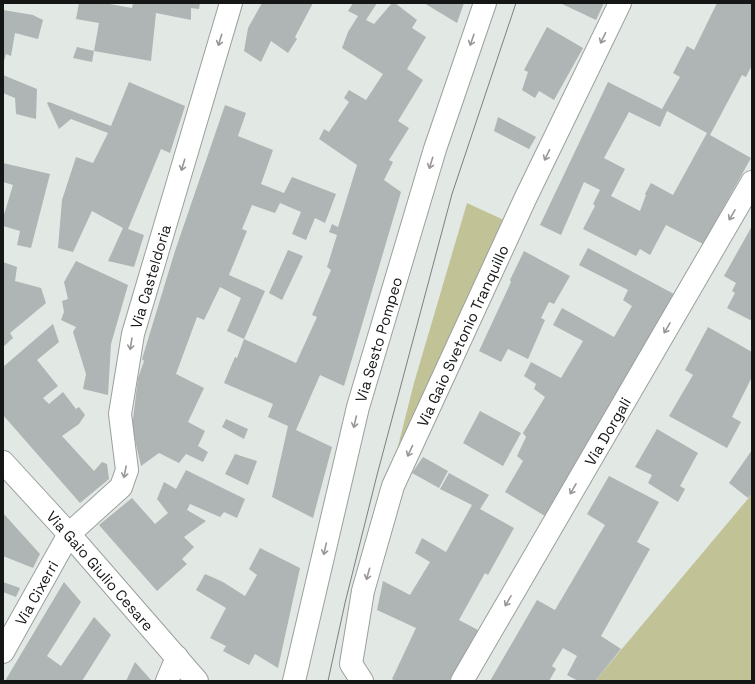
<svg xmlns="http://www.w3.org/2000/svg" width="755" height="684" font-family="'Space Grotesk',sans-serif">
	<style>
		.green { fill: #c1c397 }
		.building { fill: #aeb5b4; fill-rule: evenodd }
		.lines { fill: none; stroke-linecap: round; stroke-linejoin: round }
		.minor-casing { stroke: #9ba09d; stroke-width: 24 }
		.tertiary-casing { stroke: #9ba09d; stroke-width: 24 }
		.minor { stroke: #fff; stroke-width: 22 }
		.tertiary { stroke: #fff; stroke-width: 22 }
		.tram { stroke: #7d817e; stroke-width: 1 }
		.oneway { stroke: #969796 }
		.labels { text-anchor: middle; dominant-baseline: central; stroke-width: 3; stroke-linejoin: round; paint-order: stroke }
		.street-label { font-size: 15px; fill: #151716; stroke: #fff }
	</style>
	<rect width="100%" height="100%" fill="#e2e8e4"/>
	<g class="green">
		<path d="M467,203L506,221L393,466L414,383Z"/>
		<path d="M752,494V681H595Z"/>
	</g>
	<g class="building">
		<path d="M79,3H104L132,8L133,3H200L199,9L191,8V20L156,13L151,61L94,51L92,62L73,58L77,47L94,51L99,23L76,19Z"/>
		<path d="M262,3H313L295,37L297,39L288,53L271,41L261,62L244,51L248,28Z"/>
		<path d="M353,3H377L366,20L374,24L392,3H395L417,20L412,28L426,37L407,69L423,80L398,121L409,128L389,160L393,162L384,180L401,192L344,386L320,375L296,430L332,447L313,518L272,497L288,426L268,417L273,404L224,383L235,357L237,358L244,339L296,363L317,317L312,315L331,270L327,267L337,235L329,232L332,224L338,227L357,165L319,139L324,129L329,132L349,102L344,98L349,90L366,100L383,74L342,48L348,32L358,16L348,11Z"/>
		<path d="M424,3H464L457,23Z"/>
		<path d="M560,3H604L596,20Z"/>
		<path d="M717,3H752V65L746,77L742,75L710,135L751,158L703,244L666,225L650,255L640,249L636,256L583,229L595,206L593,204L600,190L584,182L561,235L540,225L608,82L662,109L680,77L673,73L687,46L694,50ZM667,111L707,133L673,195L651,183L645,194L646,195L640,211L611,196L625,169L604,158L629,112L660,127Z"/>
		<path d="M3,10L33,15L43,20L38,39L15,33L11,56L6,54L3,65Z"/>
		<path d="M547,27L583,48L554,100L539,91L535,98L522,90L528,72L524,70Z"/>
		<path d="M3,75L37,89L36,119L16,114L15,98L3,93Z"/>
		<path d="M129,82L185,106L170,153L161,149L128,229L144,235L134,267L108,261L123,228L92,211L73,252L58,248L62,200L76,157L93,163L108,133L71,119L59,129L47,103L49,102L111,126Z"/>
		<path d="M225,105L246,113L238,136L273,150L261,184L284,193L292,177L336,194L325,223L315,218L306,240L292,234L301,212L280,203L275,213L252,205L242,229L247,231L229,275L265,291L244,339L227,331L241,298L220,287L204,320L197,317L176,374L204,388L188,422L205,431L198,446L208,452L203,462L186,454L179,463L159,453L141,466L132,427L138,378L144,361L142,359L175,251Z"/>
		<path d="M498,117L536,137L529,149L494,131Z"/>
		<path d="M3,163L50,174L31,248L17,245L20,231L3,226V218L13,185L3,182Z"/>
		<path d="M752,226V321L727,308L735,293L732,291L736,283L724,276Z"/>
		<path d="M588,248L674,294L545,516L505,492L523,461L517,456L526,437L523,433L545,397L534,389L536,384L524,376L531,362L561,378L583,341L553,325L562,308L614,337L632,306L623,300L628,290L579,265Z"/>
		<path d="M288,250L303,256L282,300L269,293Z"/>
		<path d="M524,251L570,276L554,304L549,302L541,318L545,320L528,359L508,349L501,362L479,351L511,282L510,280Z"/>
		<path d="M76,261L128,285L111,344L108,395L83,389L86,374L73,332L76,327L61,320L64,312L62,301L68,299L64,282Z"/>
		<path d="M3,262L17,267L15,281L41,288L46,303L10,333L13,338L3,347Z"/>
		<path d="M53,324L59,342L37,360L58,386L43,398L49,404L63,392L76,409L79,407L85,415L79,424L62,436L94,471L102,462L107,464L109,479L80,503L3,415V367Z"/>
		<path d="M708,327L752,352V377L732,417L741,422L727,448L669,416L693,375L685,370Z"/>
		<path d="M480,411L521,433L503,466L463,443Z"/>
		<path d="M226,419L248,429L244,439L222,427Z"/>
		<path d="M657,429L698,453L680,486L685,489L678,502L648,483L652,475L635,467Z"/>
		<path d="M752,450V494L748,498L729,483Z"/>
		<path d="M235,454L257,461L248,485L225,474Z"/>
		<path d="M423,457L448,471L439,488L412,473Z"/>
		<path d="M186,470L245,499L237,518L224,512L220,517L190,504L187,510L206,521L184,537L194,547L182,559L187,564L157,591L99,525L132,498L155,524L168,513L157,499L164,482L176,489Z"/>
		<path d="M449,473L489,495L480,509L514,528L488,575L485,573L459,620L478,630L449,681H395L392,679L416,628L377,610L383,581L410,595L430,562L415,553L422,538L446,552L472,505L440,489Z"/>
		<path d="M609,476L659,502L637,542L650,549L601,636L621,649L595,681H578L567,675L577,656L563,648L552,666L556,669L549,681H490L537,600L555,610L605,525L587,514Z"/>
		<path d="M3,513L40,554L33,568L3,556Z"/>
		<path d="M260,548L300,568L278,668L255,654L249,665L223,651L226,646L210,638L226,608L196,590L205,574L223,582L245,596L257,575L249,569Z"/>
		<path d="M3,582L20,588L16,597L3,592Z"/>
		<path d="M64,582L81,602L47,656L61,666L94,617L111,635L82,681H5Z"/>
		<path d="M135,662L151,680V681H126Z"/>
	</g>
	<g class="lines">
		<g class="minor-casing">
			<g id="minor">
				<path id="s1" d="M3,652L69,534L121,487L127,470L120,414L133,334L231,3"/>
				<path d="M167,681L177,657"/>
				<path id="s2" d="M294,681L358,407L435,149L485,3"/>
				<path id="s3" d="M362,681L351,664L363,591L393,486L526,197L620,3"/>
				<path id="s4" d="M462,681L752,182"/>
			</g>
		</g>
		<g class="tertiary-casing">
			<g id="tertiary">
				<path id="s5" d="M3,462L69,534L197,681"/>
			</g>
		</g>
		<use href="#minor" class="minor"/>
		<use href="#tertiary" class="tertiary"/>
		<path class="tram" d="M328,681L345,603L377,475L452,194L516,3"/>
	</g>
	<defs><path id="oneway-shaft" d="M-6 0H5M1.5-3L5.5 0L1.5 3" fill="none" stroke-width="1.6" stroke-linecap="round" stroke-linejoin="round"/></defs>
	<g class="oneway">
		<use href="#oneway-shaft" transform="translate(603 38) rotate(116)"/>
		<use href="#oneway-shaft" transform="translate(220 40) rotate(107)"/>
		<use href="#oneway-shaft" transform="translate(472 40) rotate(109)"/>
		<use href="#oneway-shaft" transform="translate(547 155) rotate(116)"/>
		<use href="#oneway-shaft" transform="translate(431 163) rotate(107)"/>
		<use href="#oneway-shaft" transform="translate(183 165) rotate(107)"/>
		<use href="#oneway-shaft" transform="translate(732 215) rotate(120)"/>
		<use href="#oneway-shaft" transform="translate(667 328) rotate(120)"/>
		<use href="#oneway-shaft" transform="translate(131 344) rotate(99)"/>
		<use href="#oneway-shaft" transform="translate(355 422) rotate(103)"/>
		<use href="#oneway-shaft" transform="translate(410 451) rotate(115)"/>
		<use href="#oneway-shaft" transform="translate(125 472) rotate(101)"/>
		<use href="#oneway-shaft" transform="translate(573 489) rotate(120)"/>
		<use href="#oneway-shaft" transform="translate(325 549) rotate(103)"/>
		<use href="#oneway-shaft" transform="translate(368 574) rotate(106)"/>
		<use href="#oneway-shaft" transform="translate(508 601) rotate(120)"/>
	</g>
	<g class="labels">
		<g class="street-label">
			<text stroke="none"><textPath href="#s1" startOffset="421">Via Casteldoria</textPath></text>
			<text stroke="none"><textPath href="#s3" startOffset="369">Via Gaio Svetonio Tranquillo</textPath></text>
			<text stroke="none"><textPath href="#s2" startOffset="352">Via Sesto Pompeo</textPath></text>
			<text stroke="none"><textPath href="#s4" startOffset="289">Via Dorgali</textPath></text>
			<text stroke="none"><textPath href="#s5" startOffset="146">Via Gaio Giulio Cesare</textPath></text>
			<text stroke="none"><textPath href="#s1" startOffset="68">Via Cixerri</textPath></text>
		</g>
	</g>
	<rect width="755" height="684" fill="none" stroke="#151716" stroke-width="8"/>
</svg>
